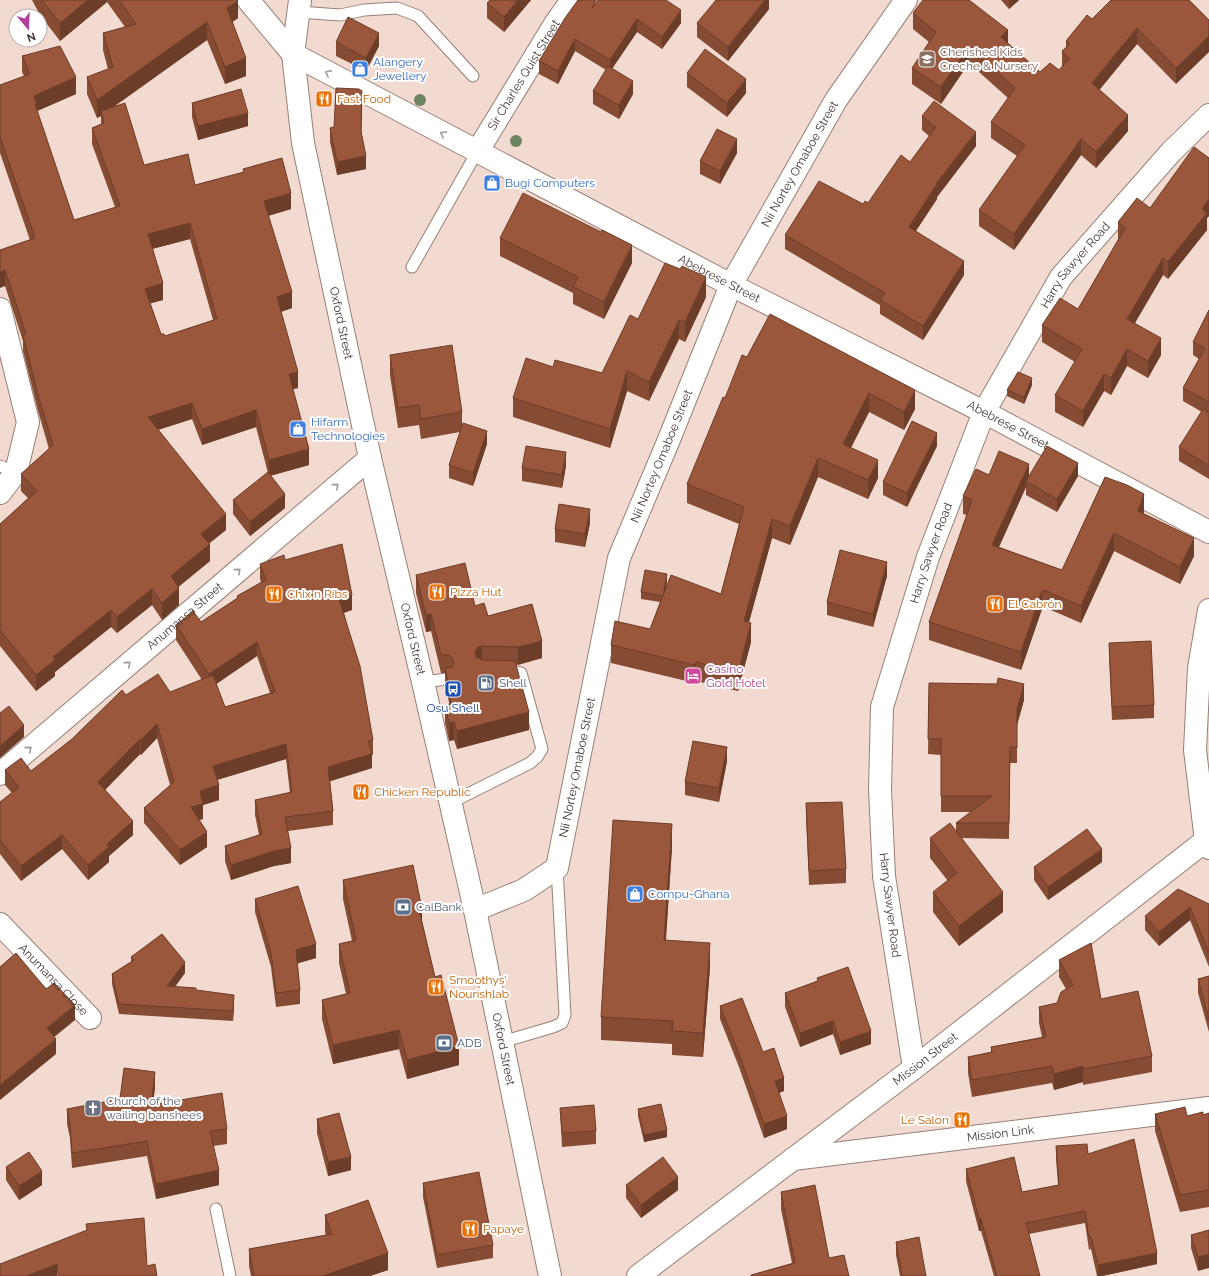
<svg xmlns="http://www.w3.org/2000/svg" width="1209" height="1276" font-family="Raleway,sans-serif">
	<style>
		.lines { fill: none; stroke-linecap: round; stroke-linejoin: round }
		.lane-casing { stroke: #968077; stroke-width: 13 }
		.street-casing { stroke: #968077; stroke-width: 24 }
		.secondary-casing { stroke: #968077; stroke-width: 24 }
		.lane { stroke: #fff; stroke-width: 11 }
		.street { stroke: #fff; stroke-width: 22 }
		.secondary { stroke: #fff; stroke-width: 22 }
		.tree { fill: #6d8460 }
		.wall { fill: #854b33; fill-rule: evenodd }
		.shaded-wall { fill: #6c3d29 }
		.building { fill: #9b573b; stroke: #6c3d29; fill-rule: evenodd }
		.oneway { stroke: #a19c9a }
		.labels { text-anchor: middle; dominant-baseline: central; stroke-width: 4; stroke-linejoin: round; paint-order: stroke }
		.education-label { font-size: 12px; fill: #785e54; stroke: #fff; text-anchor: start }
		.shop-label { font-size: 12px; fill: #366cbe; stroke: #fff; text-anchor: start }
		.street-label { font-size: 12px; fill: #433936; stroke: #fff }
		.food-label { font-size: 12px; fill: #c56008; stroke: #fff; text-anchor: start }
		.hotel-label { font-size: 12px; fill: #b23c85; stroke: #fff; text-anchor: start }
		.service-label { font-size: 12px; fill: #4e5e75; stroke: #fff; text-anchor: start }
		.transit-label { font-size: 12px; fill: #164399; stroke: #fff }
		.worship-label { font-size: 12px; fill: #5b616d; stroke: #fff; text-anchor: start }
	</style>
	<rect width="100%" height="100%" fill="#f3dad0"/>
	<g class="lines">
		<g class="lane-casing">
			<g id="lane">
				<path d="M299,12L340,15L364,10L397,8L418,16L473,76"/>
				<path d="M412,267L477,152"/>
				<path d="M0,466L16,472"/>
				<path d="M423,682L447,679"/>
				<path d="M450,803L530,763L537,757L542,749L521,673L513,671H505"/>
				<path d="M502,1042L553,1027L562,1023L565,1015L557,868"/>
				<path d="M216,1209L230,1276"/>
			</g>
		</g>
		<g class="street-casing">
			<g id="street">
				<path id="s1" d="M248,0L293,54L731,285L984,412L1209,532"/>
				<path id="s2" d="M477,152L555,24L572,0"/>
				<path d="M0,309L28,422L16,472L0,493"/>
				<path d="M1209,610L1199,668L1195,750L1206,841L1209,848"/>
				<path id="s3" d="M0,774L370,458"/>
				<path id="s4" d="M475,910L524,890L557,868L619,558L668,442L731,285L836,100L906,0"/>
				<path id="s5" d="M0,924L90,1018"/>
				<path id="s6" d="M914,1068L884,876L880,790L882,707L928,557L984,412L1061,277L1171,152L1209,115"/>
				<path id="s7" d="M793,1159L1209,1108"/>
				<path id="s8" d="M638,1276L914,1068L1209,838"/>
			</g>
		</g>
		<g class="secondary-casing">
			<g id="secondary">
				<path id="s9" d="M300,0L293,54L303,143L370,458L423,682L475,910L550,1276"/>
			</g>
		</g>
		<use href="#lane" class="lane"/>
		<use href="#street" class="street"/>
		<use href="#secondary" class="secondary"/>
	</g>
	<g class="tree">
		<circle cx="420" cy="100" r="6"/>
		<circle cx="516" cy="141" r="6"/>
	</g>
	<g class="wall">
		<path d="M32,0H237L238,18L232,22L246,76L225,84L207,40L112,108L144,165L195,185L243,173V169L291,209L268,216L292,308L281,312L298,388L293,389L309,465L270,476L285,508L250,536L233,514V500L268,473L256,427L202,445L192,419L158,430L226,530L209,543L210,561L178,587L179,605L162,620L152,605L117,633L111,627L55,672V676L36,691L0,646V524L28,498L21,491V474L49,449L38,411L23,351V341L5,286L0,250L30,240L0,153V85L24,76L22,72V56L76,94L37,111L74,220L115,207L92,144V128L101,124V116L97,118L87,94V77L108,69L103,50V33L125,27L107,2L60,41L40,15ZM190,239L213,320L165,336L161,334L150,303L163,300L152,249Z"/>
		<path d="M490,0H531L504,32L487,18V3Z"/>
		<path d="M578,0L681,23L662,49L637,32L612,68L633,94L619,119L593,104V91L606,70L575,51L558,84L539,74V61Z"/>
		<path d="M769,0V9L728,61L697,37V23Z"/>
		<path d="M1001,0H1019L1009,9Z"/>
		<path d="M1189,0L1176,84L1137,44L1099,90L1128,131L1096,168L1081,155L1014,250L979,226V210L1017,156L991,138V122L1008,98L969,63L941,104L912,84V68L929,42L913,29V13L1008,44L1040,72L1059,70L1062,67V51L1066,48V41L1092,19Z"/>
		<path d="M336,42L379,46L366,71L336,56Z"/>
		<path d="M687,73L746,93L727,117L687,87Z"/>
		<path d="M192,103L248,126L198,140L192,117Z"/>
		<path d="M362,105L361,134L366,169L337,175L330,142V128L334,127Z"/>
		<path d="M922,116L976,146L937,197V199L916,231L964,275L923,340L880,314V305L785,249V235L863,204L868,203L910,162L929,136L922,130Z"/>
		<path d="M737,153L720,184L700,174V161Z"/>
		<path d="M1209,158V216L1207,218V230L1168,279L1163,275L1135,323L1161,355L1148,378L1127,366L1111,395L1104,391L1083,427L1055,412V395L1075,362L1042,342V325L1078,309L1118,240V222L1150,208Z"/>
		<path d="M601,232L632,263L604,319L573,304V293L500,256V238Z"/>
		<path d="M706,297L685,342L679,339L649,401L627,391L610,448L513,417V398L553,367L602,373L638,319Z"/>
		<path d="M1209,310V479L1179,461V447L1202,412L1183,401V388L1199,359L1193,355V342Z"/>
		<path d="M770,314L915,409L904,430L869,412L851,448L878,478L868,499L818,477L790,545L772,538L749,622L751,642L738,691L696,681L695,683L611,663V645L650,629L660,602L641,599V592L667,581L666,589L721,594L739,524L687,503V484L725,398L747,357Z"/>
		<path d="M390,355L462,412V426L487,444L473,486L449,478V465L460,432L421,439L419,425L398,428L390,375Z"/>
		<path d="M1032,385L1024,404L1007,396V390Z"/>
		<path d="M937,446L907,507L883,495V482Z"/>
		<path d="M566,466L562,488L522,481V468Z"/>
		<path d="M989,475L1029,477L1078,476L1057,512L1026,495V487L999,547L1062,570L1105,477L1144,512V514L1194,556L1180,584L1114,551L1081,623L1044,607V609H1042L1021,670L929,640V622L967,515L963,514V496Z"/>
		<path d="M590,523L585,547L555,542V529Z"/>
		<path d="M285,560L352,610L344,613L373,740V755H372V768L330,781L333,811V825L288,831L291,863L274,866L231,880L225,861V846L259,835L255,815V800L290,793L286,759L217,780L219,800L203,805V819L199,820L207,847L180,865L144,823V808L170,785L157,738L141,755L140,754L105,790L133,835L109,856V862L88,880L62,849L21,881L0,854V802L12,793L5,785V770L31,771L72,739L126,695L170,692L202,680L176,640V625L201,622L237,598V596L261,582L260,579V564ZM257,656L270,693L225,707L216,684Z"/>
		<path d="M416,575L475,606L488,616L542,658L516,665L529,730L457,749L454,740L449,741L445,723V705L449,704V702L445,686V673H441L431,631L426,632L416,593Z"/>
		<path d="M887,576L873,627L827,615V602Z"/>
		<path d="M1109,643L1154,705V718L1112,720L1109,656Z"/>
		<path d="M929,683L1024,700L1017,725V763H1010L1009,839L962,838L1003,912L959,946L933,912V892L948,881L930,858V838L956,830V823L971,812H941V755L928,754Z"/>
		<path d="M727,761L719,802L685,795V782Z"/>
		<path d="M806,803L846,869V883L809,885L806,816Z"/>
		<path d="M672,847L666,940L710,967L703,1057L672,1055V1044L601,1040V1017Z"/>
		<path d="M1102,862L1048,900L1034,880V867Z"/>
		<path d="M343,880L422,921L435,977L459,1065L407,1079L399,1049L333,1064L322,1019V1000L346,994L339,963V944L352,941L343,899Z"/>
		<path d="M255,899L316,958L297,963L300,990V1004L276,1007L271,967L255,912Z"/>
		<path d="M1209,904V967L1190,920L1159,946L1145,930V916Z"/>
		<path d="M131,957L185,973L175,987L196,990L234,1005L233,1021L119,1014L112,984V974L131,962Z"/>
		<path d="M1059,960L1101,999L1152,1056V1072L1083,1085V1082L1054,1090L1052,1083L972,1097L968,1073V1057L991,1052V1047L1042,1037L1039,1023V1007L1057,1003L1066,989L1059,977Z"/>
		<path d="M1209,976V1032L1198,993V979Z"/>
		<path d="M817,978L871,1044L840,1055L833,1034L800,1047L785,1007V993L817,981Z"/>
		<path d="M720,1006L763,1052L784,1091L779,1093L787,1129L764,1138L739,1067L720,1019Z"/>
		<path d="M155,1087L153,1104L227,1129V1144L213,1146L219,1185L156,1199L147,1156L72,1168L70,1138L67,1124V1109L120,1099Z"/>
		<path d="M560,1108L596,1131V1144L562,1147Z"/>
		<path d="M638,1109L667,1137L644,1142L638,1116Z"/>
		<path d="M1209,1113V1207L1180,1212L1155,1131V1114L1187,1116L1203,1115Z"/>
		<path d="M317,1119L351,1170L328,1176L317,1133Z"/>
		<path d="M1056,1146L1088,1154L1157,1264L1102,1276H1097L1091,1249L1089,1250L1085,1223L1029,1234L1040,1276H994L981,1231H979L966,1181V1169L1022,1192L1058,1185L1056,1158Z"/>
		<path d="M6,1167L42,1185L19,1200L6,1180Z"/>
		<path d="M423,1183L493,1245V1258L437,1268L423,1197Z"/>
		<path d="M626,1185L678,1190L641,1218L626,1198Z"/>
		<path d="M781,1192L829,1258L849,1276H751V1275L792,1263L781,1209Z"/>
		<path d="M325,1215L388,1270L370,1276H251L249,1266V1249L326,1235L325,1232Z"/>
		<path d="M1209,1230L1198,1271L1191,1248V1235Z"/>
		<path d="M896,1242L926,1276H900L896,1255Z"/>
	</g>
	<g class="shaded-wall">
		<path d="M88,0H107V2L60,41V23Z"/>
		<path d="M518,0H531L504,32V17Z"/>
		<path d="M765,0H769V9L728,61V47Z"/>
		<path d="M1009,0H1019L1009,9Z"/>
		<path d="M238,1V18L227,26V8Z"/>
		<path d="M681,10V23L662,49V37Z"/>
		<path d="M637,19V32L610,72V60Z"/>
		<path d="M207,22V40L102,115L101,111V116L97,118V100Z"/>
		<path d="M1137,28V44L1092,99V83Z"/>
		<path d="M1008,30V46L1001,37Z"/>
		<path d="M379,33V46L366,71V58Z"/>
		<path d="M1209,36V52L1176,84V68Z"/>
		<path d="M575,39V51L558,84V71Z"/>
		<path d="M969,47V63L941,104V87Z"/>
		<path d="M246,58V76L225,84V67Z"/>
		<path d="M76,77V94L37,111L35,121L34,96Z"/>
		<path d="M746,79V93L727,117V103Z"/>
		<path d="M633,81V94L619,119V105Z"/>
		<path d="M362,91V105L361,145V131Z"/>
		<path d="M248,113V126L198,140V126Z"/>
		<path d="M1128,115V131L1096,168V152Z"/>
		<path d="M976,132V146L937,197V199L909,241V227L936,184Z"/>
		<path d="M737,139V153L720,184V171Z"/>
		<path d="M1081,139V155L1014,250V234Z"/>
		<path d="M366,156V169L337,175V162Z"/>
		<path d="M291,193V209L264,217V201Z"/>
		<path d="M1209,199V216L1207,218V230L1168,279V262L1202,209Z"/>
		<path d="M190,223V239L148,250V234Z"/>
		<path d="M632,245V263L604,319V302Z"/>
		<path d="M1163,258V275L1127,336V319Z"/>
		<path d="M964,261V275L923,340V326Z"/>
		<path d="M5,270V286L0,288V272Z"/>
		<path d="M706,277V297L685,342V322Z"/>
		<path d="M163,283V300L145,305V289Z"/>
		<path d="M292,292V308L277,313V297Z"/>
		<path d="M679,320V339L649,401V382Z"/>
		<path d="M1161,338V355L1148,378V361Z"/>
		<path d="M1127,349V366L1111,395V378Z"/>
		<path d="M627,371V391L610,448V429Z"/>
		<path d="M298,372V388L289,390V374Z"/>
		<path d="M1104,374V391L1083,427V411Z"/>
		<path d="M1032,378V385L1024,404V397Z"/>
		<path d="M915,390V409L904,430V412Z"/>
		<path d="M869,393V412L843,463V444Z"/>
		<path d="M192,403V419L148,433V417Z"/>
		<path d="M256,410V427L202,445V429Z"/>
		<path d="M487,431V444L473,486V473Z"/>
		<path d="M937,433V446L907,507V493Z"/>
		<path d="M309,449V465L269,476V460Z"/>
		<path d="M566,452V466L562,488V475Z"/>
		<path d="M818,458V477L790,545V526Z"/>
		<path d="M878,460V478L868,499V480Z"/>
		<path d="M1078,463V476L1057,512V499Z"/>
		<path d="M1029,464V482L1026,481V487L992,562V545Z"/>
		<path d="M285,494V508L250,536V522Z"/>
		<path d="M1144,494V512L1138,528V511Z"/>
		<path d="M590,509V523L585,547V534Z"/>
		<path d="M226,514V530L201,550V534Z"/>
		<path d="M772,519V538L744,640V621Z"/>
		<path d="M1114,533V551L1081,623V606Z"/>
		<path d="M1194,538V556L1180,584V567Z"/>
		<path d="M210,544V561L171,593V576Z"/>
		<path d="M887,562V576L873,627V614Z"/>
		<path d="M667,574V581L663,602V596Z"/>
		<path d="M179,588V605L162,620V603Z"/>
		<path d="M152,589V605L117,633V617Z"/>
		<path d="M1042,591V609L1021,670V652Z"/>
		<path d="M352,595V610L339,614V599Z"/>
		<path d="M111,610V627L55,672V676L36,691V675L53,657Z"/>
		<path d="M431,614V631L426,632V615Z"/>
		<path d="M751,623V642L738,691V673Z"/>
		<path d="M542,641V658L518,665V647Z"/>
		<path d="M257,642V656L209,689V674Z"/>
		<path d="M482,646V664L478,665L475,653L478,647Z"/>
		<path d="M696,662V681L695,683V665Z"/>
		<path d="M1024,684V700L1017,725V763V709Z"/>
		<path d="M529,712V730L457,749V731Z"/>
		<path d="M454,722V740L449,741V723Z"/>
		<path d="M157,724V738L141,755V740Z"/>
		<path d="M24,725V737L0,758V746Z"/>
		<path d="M140,739V754L98,797V782Z"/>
		<path d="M286,744V759L213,781V766Z"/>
		<path d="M727,747V761L719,802V788Z"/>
		<path d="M372,754V768L328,782V767Z"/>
		<path d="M219,785V800L203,805V819L191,822V807L200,791Z"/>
		<path d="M133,821V835L109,856V862L88,880V865L107,844Z"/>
		<path d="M672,824V847L664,964V940Z"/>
		<path d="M207,832V847L180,865V850Z"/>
		<path d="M62,835V849L21,881V866Z"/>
		<path d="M291,848V863L274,866L231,880V865L274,851Z"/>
		<path d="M1102,849V862L1048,900V887Z"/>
		<path d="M1003,892V912L959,946V926Z"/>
		<path d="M1190,907V920L1159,946V932Z"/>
		<path d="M422,909V928L419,910Z"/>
		<path d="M710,943V967L703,1057V1033Z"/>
		<path d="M316,944V958L296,964V950Z"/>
		<path d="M185,962V973L167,996V986Z"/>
		<path d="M234,995V1005L233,1021V1011Z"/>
		<path d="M75,1005V1020L47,1043V1028Z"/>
		<path d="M833,1021V1034L800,1047V1033Z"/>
		<path d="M399,1030V1049L333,1064V1045Z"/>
		<path d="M871,1031V1044L840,1055V1042Z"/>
		<path d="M56,1039V1054L0,1100V1085Z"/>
		<path d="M459,1046V1065L407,1079V1060Z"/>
		<path d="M1083,1066V1082L1054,1090V1074Z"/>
		<path d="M155,1072V1087L151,1120V1105Z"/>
		<path d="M784,1078V1091L775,1094V1081Z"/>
		<path d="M787,1116V1129L764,1138V1124Z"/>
		<path d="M667,1130V1137L644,1142V1135Z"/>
		<path d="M351,1157V1170L328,1176V1162Z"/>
		<path d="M219,1170V1185L156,1199V1184Z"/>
		<path d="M42,1171V1185L19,1200V1186Z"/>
		<path d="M678,1177V1190L641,1218V1205Z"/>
		<rect x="979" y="1219" width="2" height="12"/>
		<path d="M388,1253V1270L370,1276H323Z"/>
		<path d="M1157,1253V1264L1102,1276H1098V1265Z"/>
		<path d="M1209,1254V1268L1198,1271V1257Z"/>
		<path d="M57,1264V1276H26Z"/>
	</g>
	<g class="building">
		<path d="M42,0H88L60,23Z"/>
		<path d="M119,0H237L238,1L227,8L246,58L225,67L207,22L97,100L87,77L113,67L103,33L136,24Z"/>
		<path d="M490,0H518L504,17L487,3Z"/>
		<path d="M578,0H596L592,8L598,0H666L681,10L662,37L637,19L610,60L575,39L558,71L539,61L565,18Z"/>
		<path d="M716,0H765L728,47L697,23Z"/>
		<path d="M923,0H969L1008,30L1001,37L1040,72L1050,63L1059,70L1069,59L1062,51L1070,44L1066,41L1087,15L1092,19L1111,0H1189L1209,20V36L1176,68L1137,28L1092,83L1128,115L1096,152L1081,139L1014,234L979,210L1025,145L991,122L1015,88L969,47L941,87L912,68L936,32L913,13Z"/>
		<path d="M348,17L379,33L366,58L336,42Z"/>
		<path d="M60,46L76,77L34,96L37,104H35L74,220L120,206L92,128L104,123L101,111L125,103L144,165L188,154L195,185L244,172L243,169L282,158L291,193L264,201L292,292L277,297L298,372L289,374L309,449L269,460L256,410L202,429L192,403L148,417L226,514L201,534L210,544L171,576L179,588L162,603L152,589L117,617L111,610L53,657L55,660L36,675L0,630V524L37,491L21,474L53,445L38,395L23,335L26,334L5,270L0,272V250L35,238L0,137V85L30,74L22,56ZM190,223L217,319L165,336L164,334H161L145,289L163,283L148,234Z"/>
		<path d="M705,49L746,79L727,103L687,73Z"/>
		<path d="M608,66L633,81L619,105L593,91Z"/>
		<path d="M336,88L359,89L362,91L361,131L366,156L337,162L330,128L334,127Z"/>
		<path d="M241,89L248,113L198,126L192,103Z"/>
		<path d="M934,101L976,132L936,184H937L909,227L964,261L923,326L880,300L885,293L785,235L819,181L863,204L865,201L868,203L901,155L910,162L936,127L922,116Z"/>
		<path d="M717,129L737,139L720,171L700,161Z"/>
		<path d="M1194,147L1209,158V199L1202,209L1207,213L1168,262L1163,258L1127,319L1161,338L1148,361L1127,349L1111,378L1104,374L1083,411L1055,395L1082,349L1042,325L1060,298L1078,309L1125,228L1118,222L1137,198L1150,208Z"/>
		<path d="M523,193L601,232L602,230L632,245L604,302L573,287L578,277L500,238Z"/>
		<path d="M665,263L680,269L682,266L706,277L685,322L679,320L649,382L627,371L610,429L513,398L526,358L553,367L555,360L602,373L630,315L638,319Z"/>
		<path d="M1209,310V402L1183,388L1205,348L1193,342Z"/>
		<path d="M770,314L915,390L904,412L869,393L843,444L878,460L868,480L818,458L790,526L772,519L744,621L751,623L738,673L696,662L695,665L611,645L615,621L650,629L671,575L721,594L744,507L687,484L723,397L725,398L742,355L747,357Z"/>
		<path d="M452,345L462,412L421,419L419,405L398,408L390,355Z"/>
		<path d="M1018,372L1032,378L1024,397L1007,390Z"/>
		<path d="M1203,409L1209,413V466L1179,447Z"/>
		<path d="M912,421L937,433L907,493L883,482Z"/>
		<path d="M463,423L487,431L473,473L449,465Z"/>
		<path d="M526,446L566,452L562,475L522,468Z"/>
		<path d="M1047,446L1078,463L1057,499L1026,481Z"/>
		<path d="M999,451L1029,464L992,545L1062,570L1105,477L1127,485L1144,494L1138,511L1194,538L1180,567L1114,533L1081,606L1044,590V592L1042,591L1021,652L929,622L972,500L963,496L976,469L989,475Z"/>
		<path d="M268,472L285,494L250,522L233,500Z"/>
		<path d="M559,504L590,509L585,534L555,529Z"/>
		<path d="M342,544L352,595L339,599L360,666L373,740L368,741L372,754L328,767L333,811L285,817L291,848L274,851L231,865L225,846L262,834L255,800L292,792L286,744L213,766L219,785L200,791L203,804L191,807L207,832L180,850L144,808L174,782L157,724L141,740L140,739L98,782L133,821L107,844L109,847L88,865L62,835L21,866L0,840V802L19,787L5,770L21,758L31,771L72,739L122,690L126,695L158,674L170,692L213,675L225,707L275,692L257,642L209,674L176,625L193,611L201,622L238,598L237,596L266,580L260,564L284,555L285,560Z"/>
		<path d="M840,550L887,562L873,614L827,602Z"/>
		<path d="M465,563L475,606L484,603L488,616L532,604L542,641L518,647L482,646L478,647L475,653L476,657L482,660L515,661L529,712L457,731L454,722L449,723L445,705L451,704L449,695L451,694L445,669L452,667L454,660L449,655H441L431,614L426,615L416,575Z"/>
		<path d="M645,570L667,574L663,596L641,592Z"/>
		<path d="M1151,641L1154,705L1112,707L1109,643Z"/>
		<path d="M998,678L1024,684L1017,709V748L1010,747L1009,823H956L992,796H941V739H928L929,683L997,684Z"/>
		<path d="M9,706L24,725L0,746V713Z"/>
		<path d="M693,741L727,747L719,788L685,782Z"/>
		<path d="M842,802L846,869L809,871L806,803Z"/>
		<path d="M613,820L672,824L664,940L710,943L703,1033L672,1031L673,1021L601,1017Z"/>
		<path d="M950,823L1003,892L959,926L933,892L957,873L930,838Z"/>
		<path d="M1087,829L1102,849L1048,887L1034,867Z"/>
		<path d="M413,865L422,909L419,910L435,977L441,975L459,1046L407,1060L399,1030L333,1045L322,1000L350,993L339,944L356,940L343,880Z"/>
		<path d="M298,886L316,944L296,950L300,990L276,993L271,953L255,899Z"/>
		<path d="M1178,889L1209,904V953L1190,907L1159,932L1145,916Z"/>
		<path d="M162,934L185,962L167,986L196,988V990L234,995L233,1011L119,1004L112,974L134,960L131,957Z"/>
		<path d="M1091,943L1101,999L1138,991L1152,1056L1083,1069V1066L1054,1074L1052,1066L972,1080L968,1057L992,1052L991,1047L1046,1037L1039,1007L1057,1003L1061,992L1073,985L1059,960Z"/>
		<path d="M16,953L46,989L54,983L75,1005L47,1028L56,1039L0,1085V967Z"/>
		<path d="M848,967L871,1031L840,1042L833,1021L800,1033L785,993L818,981L817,978Z"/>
		<path d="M1209,976V1019L1198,979Z"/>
		<path d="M742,998L763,1052L774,1048L784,1078L775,1081L787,1116L764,1124L739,1054L720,1006Z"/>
		<path d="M124,1068L155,1072L151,1105L222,1093L227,1129L210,1131L219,1170L156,1184L147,1141L72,1153L70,1123L67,1109L120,1099Z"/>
		<path d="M661,1104L667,1130L644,1135L638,1109Z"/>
		<path d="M594,1105L596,1131L562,1133L560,1108Z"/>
		<path d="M1185,1107L1187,1116L1203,1112V1115L1209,1113V1190L1180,1195L1155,1114Z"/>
		<path d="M339,1113L351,1157L328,1162L317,1119Z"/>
		<path d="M1134,1139L1157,1253L1098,1265L1091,1237L1089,1238L1085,1211L1026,1223L1040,1276H997L981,1219H979L966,1169L1014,1157L1022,1192L1059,1185L1056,1146L1087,1144L1088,1154Z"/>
		<path d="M29,1152L42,1171L19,1186L6,1167Z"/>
		<path d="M663,1157L678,1177L641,1205L626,1185Z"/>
		<path d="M479,1172L493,1245L437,1255L423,1183Z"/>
		<path d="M815,1185L829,1258L844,1255L849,1276H751V1275L795,1263L781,1192Z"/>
		<path d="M368,1200L388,1253L323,1276H254L249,1249L332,1234L325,1215Z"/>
		<path d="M144,1218L147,1266L155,1264L157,1276H58L57,1264L26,1276H0V1264L87,1230L86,1224Z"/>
		<path d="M1209,1230V1254L1198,1257L1191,1235Z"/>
		<path d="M919,1237L926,1276H902L896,1242Z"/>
	</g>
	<defs><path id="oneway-chevron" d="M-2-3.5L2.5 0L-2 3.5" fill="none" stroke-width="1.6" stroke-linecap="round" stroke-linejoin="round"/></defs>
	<g class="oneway">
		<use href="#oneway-chevron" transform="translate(328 73) rotate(-152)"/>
		<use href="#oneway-chevron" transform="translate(443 134) rotate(-152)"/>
		<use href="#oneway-chevron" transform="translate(336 486) rotate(-41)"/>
		<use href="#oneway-chevron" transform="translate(238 571) rotate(-41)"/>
		<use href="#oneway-chevron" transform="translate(128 664) rotate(-41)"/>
		<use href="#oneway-chevron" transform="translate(29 749) rotate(-41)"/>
	</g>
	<defs>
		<g id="school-square" transform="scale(0.9)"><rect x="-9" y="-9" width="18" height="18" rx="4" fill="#8d6e63" stroke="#fff"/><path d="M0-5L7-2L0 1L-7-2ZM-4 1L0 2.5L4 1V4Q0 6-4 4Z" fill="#fff"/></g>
		<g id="shop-square" transform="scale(0.9)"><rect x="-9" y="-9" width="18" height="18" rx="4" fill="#3f7fe0" stroke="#fff"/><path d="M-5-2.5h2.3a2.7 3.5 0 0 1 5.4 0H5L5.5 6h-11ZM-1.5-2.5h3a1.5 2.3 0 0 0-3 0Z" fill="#fff"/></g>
		<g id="restaurant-square" transform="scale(0.9)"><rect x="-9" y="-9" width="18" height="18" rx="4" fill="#e8710a" stroke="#fff"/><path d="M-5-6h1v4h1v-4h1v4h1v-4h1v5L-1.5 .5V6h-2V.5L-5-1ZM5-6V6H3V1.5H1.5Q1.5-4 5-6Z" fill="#fff"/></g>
		<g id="hotel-square" transform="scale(0.9)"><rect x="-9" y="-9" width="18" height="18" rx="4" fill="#d1479c" stroke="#fff"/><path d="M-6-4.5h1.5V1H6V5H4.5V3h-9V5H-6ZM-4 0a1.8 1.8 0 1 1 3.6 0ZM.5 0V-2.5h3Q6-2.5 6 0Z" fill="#fff"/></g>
		<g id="fuel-square" transform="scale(0.9)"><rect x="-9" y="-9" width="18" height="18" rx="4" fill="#5c6f8a" stroke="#fff"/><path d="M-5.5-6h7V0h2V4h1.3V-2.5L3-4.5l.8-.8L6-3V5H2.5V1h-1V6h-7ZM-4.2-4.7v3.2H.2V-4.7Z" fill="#fff"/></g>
		<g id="bus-square" transform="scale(0.9)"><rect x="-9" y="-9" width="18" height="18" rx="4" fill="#1a4fb4" stroke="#fff"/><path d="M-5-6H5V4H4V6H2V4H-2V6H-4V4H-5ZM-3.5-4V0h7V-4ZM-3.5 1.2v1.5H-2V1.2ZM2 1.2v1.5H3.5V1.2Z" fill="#fff"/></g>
		<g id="bank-square" transform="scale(0.9)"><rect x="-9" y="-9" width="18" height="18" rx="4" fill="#5c6f8a" stroke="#fff"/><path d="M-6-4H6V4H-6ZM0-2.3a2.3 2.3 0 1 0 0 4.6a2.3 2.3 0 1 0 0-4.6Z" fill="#fff"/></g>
		<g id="church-square" transform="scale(0.9)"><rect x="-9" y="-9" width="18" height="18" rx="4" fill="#6b7280" stroke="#fff"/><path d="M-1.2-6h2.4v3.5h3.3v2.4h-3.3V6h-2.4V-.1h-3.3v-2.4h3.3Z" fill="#fff"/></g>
	</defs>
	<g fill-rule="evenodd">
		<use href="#school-square" x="927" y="59"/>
		<use href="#shop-square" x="360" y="69"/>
		<use href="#restaurant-square" x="324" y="99"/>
		<use href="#shop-square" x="492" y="183"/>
		<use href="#shop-square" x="298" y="429"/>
		<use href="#restaurant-square" x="437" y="592"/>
		<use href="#restaurant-square" x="274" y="594"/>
		<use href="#restaurant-square" x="995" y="604"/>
		<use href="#hotel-square" x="693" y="676"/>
		<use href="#fuel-square" x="486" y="683"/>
		<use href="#bus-square" x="453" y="689"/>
		<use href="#restaurant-square" x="361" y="792"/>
		<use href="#shop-square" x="635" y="894"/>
		<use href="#bank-square" x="403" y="907"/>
		<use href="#restaurant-square" x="436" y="987"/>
		<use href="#bank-square" x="444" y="1043"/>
		<use href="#church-square" x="93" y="1108"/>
		<use href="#restaurant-square" x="962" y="1120"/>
		<use href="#restaurant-square" x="470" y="1229"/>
	</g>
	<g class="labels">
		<g class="education-label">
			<text x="940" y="52">Cherished Kids<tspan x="940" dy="14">Creche &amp; Nursery</tspan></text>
		</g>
		<g class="shop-label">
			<text x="373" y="62">Alangery<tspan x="373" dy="14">Jewellery</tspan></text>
			<text x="505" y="183">Bugi Computers</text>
			<text x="311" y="422">Hifarm<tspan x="311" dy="14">Technologies</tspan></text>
			<text x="648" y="894">Compu-Ghana</text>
		</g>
		<g class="street-label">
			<text stroke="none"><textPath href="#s2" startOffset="90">Sir Charles Quist Street</textPath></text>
			<text stroke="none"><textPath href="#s4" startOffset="843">Nii Nortey Omaboe Street</textPath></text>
			<text stroke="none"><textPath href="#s6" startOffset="849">Harry Sawyer Road</textPath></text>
			<text stroke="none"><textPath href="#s1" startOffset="552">Abebrese Street</textPath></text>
			<text stroke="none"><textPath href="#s9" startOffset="328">Oxford Street</textPath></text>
			<text stroke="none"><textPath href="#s1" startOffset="876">Abebrese Street</textPath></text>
			<text stroke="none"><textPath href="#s4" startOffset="519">Nii Nortey Omaboe Street</textPath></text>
			<text stroke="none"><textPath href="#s6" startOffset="525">Harry Sawyer Road</textPath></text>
			<text stroke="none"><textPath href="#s3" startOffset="243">Anumansa Street</textPath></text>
			<text stroke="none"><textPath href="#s9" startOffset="652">Oxford Street</textPath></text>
			<text stroke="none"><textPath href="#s4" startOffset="195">Nii Nortey Omaboe Street</textPath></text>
			<text transform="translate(890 905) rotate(83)">Harry Sawyer Road</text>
			<text stroke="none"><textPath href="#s5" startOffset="77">Anumansa Close</textPath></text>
			<text stroke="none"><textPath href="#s9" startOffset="1072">Oxford Street</textPath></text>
			<text stroke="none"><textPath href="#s8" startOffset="360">Mission Street</textPath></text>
			<text stroke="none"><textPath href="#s7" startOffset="209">Mission Link</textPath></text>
		</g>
		<g class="food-label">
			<text x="337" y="99">Fast Food</text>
			<text x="450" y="592">Pizza Hut</text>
			<text x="287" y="594">Chix n Ribs</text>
			<text x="1008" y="604">El Cabrón</text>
			<text x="374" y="792">Chicken Republic</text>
			<text x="449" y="980">Smoothys'<tspan x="449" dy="14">Nourishlab</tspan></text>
			<text x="949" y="1120" text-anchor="end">Le Salon</text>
			<text x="483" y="1229">Papaye</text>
		</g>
		<g class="hotel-label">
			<text x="706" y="669">Casino<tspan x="706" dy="14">Gold Hotel</tspan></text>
		</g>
		<g class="service-label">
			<text x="499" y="683">Shell</text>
			<text x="416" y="907">CalBank</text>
			<text x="457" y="1043">ADB</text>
		</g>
		<g class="transit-label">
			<text x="453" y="708">Osu Shell</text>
		</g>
		<g class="worship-label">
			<text x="106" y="1101">Church of the<tspan x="106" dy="14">wailing banshees</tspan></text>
		</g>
	</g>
	<g transform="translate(28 28) rotate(161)"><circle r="19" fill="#ffffff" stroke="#b4b0af"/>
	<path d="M0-3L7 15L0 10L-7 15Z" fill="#b1409c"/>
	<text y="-6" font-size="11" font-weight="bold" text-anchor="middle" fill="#433936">N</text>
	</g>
</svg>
